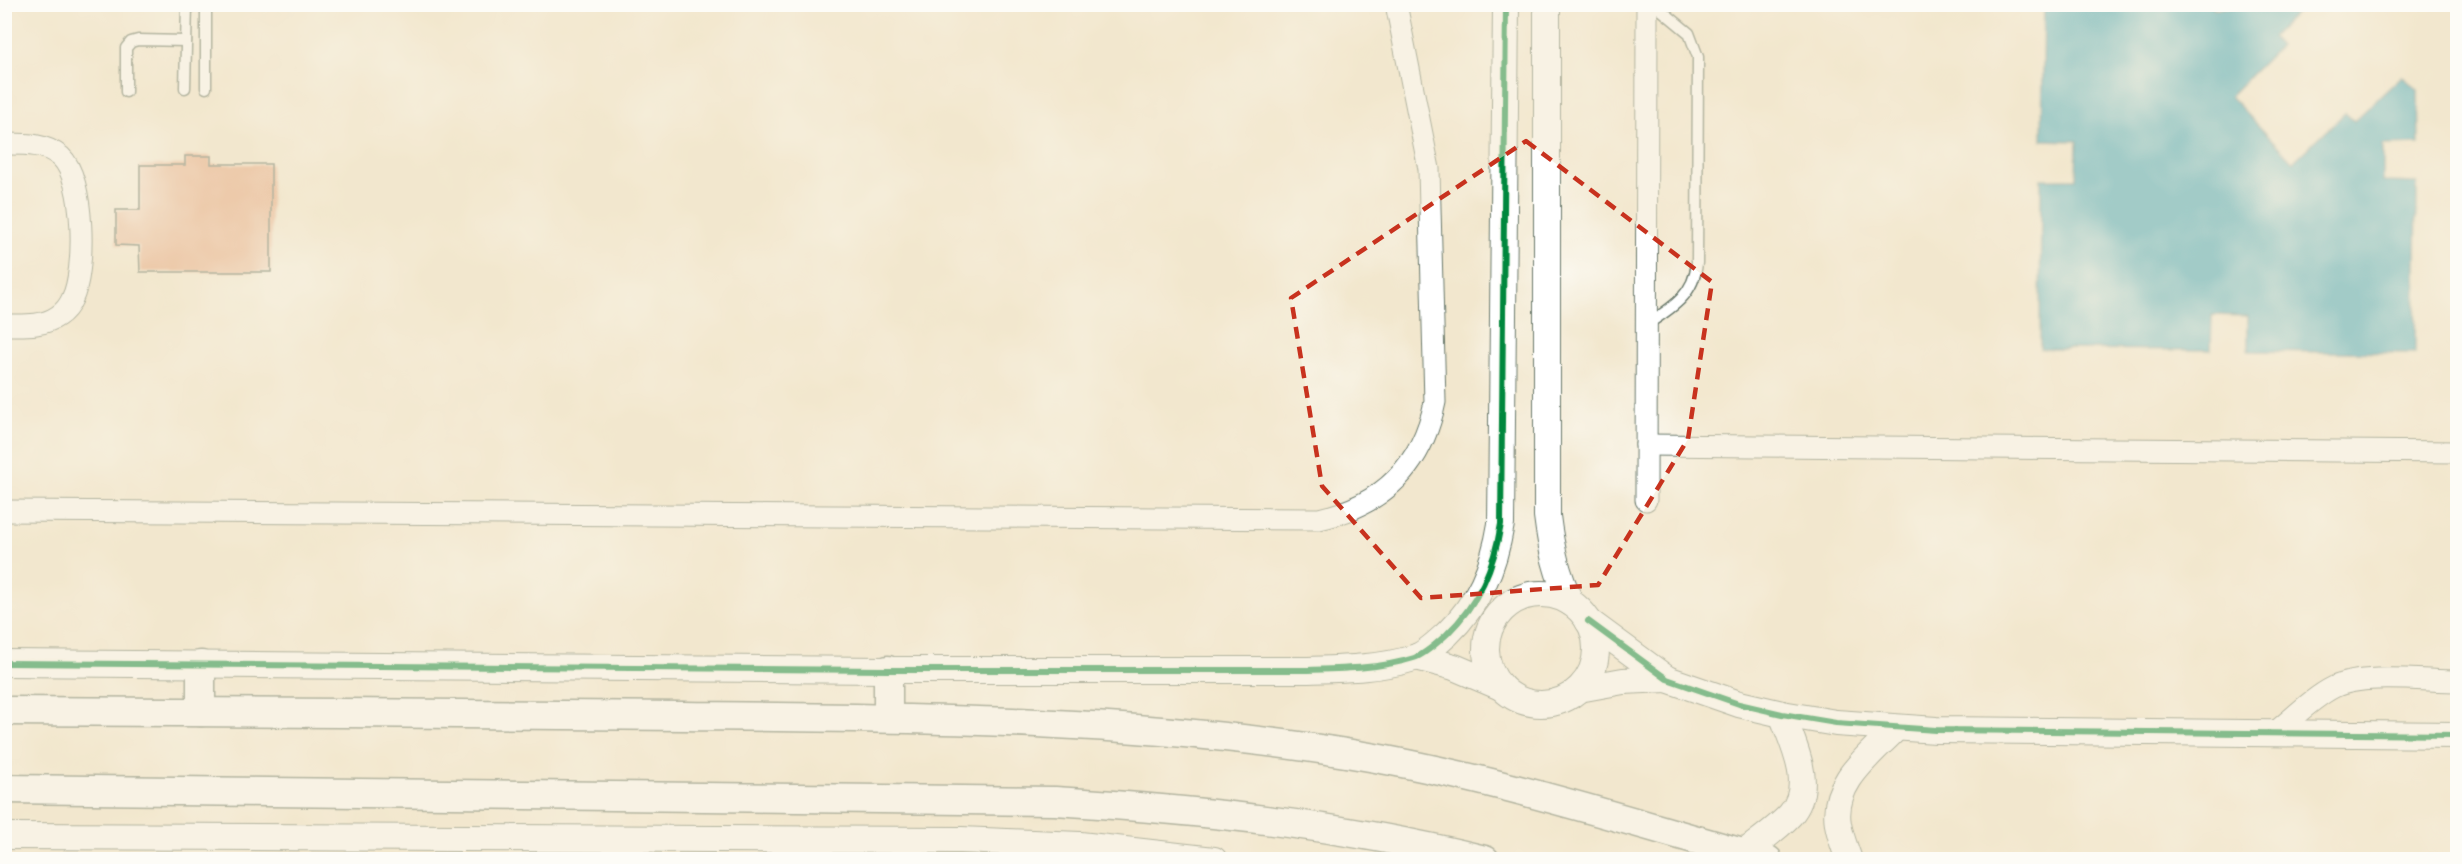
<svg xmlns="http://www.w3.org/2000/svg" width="2462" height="864" font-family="'Libre Caslon Text',serif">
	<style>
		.water { fill: #3fa9bf; stroke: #2f737a; stroke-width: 1.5 }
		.building { fill: #e6a67f }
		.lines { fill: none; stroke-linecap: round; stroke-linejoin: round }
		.service-casing { stroke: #69786a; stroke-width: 13 }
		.minor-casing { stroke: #69786a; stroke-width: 23 }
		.tertiary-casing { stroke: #69786a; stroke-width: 28 }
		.secondary-casing { stroke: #69786a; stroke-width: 31 }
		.service { stroke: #fff; stroke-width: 10 }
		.minor { stroke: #fff; stroke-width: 21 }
		.tertiary { stroke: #fff; stroke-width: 26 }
		.secondary { stroke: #fff; stroke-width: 28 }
		.cycleway-casing { stroke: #fdfcf7; stroke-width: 10 }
		.cycleway { stroke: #00873e; stroke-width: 6 }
		.marked { fill: none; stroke: #c8321e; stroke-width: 4.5; stroke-dasharray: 12 8; stroke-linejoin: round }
	</style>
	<rect width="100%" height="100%" fill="#fdfcf7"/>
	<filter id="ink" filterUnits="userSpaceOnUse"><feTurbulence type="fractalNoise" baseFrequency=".0167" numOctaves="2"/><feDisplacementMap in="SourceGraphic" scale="12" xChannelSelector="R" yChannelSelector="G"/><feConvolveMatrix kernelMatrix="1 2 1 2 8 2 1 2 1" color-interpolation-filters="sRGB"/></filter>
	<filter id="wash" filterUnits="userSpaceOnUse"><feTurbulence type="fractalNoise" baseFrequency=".008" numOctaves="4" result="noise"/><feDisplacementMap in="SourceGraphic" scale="24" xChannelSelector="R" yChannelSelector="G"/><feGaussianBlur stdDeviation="1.35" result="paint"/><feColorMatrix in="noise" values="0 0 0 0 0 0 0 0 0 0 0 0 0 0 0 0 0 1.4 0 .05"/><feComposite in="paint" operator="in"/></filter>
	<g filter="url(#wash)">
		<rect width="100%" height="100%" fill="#f2e7ce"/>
		<path class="water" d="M2213,5V8H2249L2250,5H2304L2272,37L2280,46L2230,96L2293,162L2345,113L2354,121L2402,76L2418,90L2419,144L2383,145V182L2417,183L2415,353L2248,351V316L2212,315L2211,350L2040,349L2041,179H2076L2077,141L2042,140L2044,5Z"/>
		<g id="blocks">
			<path class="building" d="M185,156H211V164H271V272H140L139,246L116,245V210H140V165H185Z"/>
		</g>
	</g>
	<g filter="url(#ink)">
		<use href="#blocks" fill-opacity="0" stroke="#69786a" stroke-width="1.5"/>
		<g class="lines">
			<g class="service-casing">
				<g id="service">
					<path d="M206,4V88"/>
					<path d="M185,88L187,4"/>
					<path d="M126,92V48L131,42L138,40L186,41"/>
					<path d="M1646,325C1672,308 1694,295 1697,263L1698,57L1689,33L1654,4"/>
				</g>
			</g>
			<g class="minor-casing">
				<g id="minor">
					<path d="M4,144C24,144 45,143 61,157C85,179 86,271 72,299C69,306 64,312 58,316C42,327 23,325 4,325"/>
					<path d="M1646,445L2458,452"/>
					<path d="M1646,500L1647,4"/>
					<path d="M4,511L1319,519C1383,505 1422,466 1435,402L1429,169L1396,4"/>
					<path d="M2272,735C2292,719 2312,698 2334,687C2363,673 2424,681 2458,681"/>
				</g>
			</g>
			<g class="tertiary-casing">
				<g id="tertiary">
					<path d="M1547,4V516C1551,548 1557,575 1571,603"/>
					<circle cx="1541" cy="649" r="55"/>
					<path d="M1588,621L1667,679L1739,704L1782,714L1836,723L1936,730L2458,735"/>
					<path d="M1416,657L1454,667L1501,687"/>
					<path d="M4,663L888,670H1304C1339,669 1379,669 1414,658C1426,654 1438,642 1447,634C1479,603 1494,567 1501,524L1506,4"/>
					<path d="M1579,689L1623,681L1667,679"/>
					<path d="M4,836L961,840L1080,845L1214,860"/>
					<path d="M1744,853C1759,841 1777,829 1790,815C1816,786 1793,745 1782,714"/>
					<path d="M1849,860C1845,848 1840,836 1838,824C1831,783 1870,755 1895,729"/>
				</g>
			</g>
			<g class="secondary-casing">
				<g id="secondary">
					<path d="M888,670V718"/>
					<path d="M4,711C231,712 457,714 684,716C907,718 1132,718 1352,754C1494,777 1630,822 1768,860"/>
					<path d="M201,712V665"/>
					<path d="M4,789L1055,801C1200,810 1343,825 1485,860"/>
				</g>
			</g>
			<use href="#service" class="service"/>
			<use href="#minor" class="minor"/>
			<use href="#tertiary" class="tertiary"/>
			<use href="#secondary" class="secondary"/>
			<g class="cycleway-casing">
				<g id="cycleway">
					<path d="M1588,621L1667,679L1739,704L1782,714L1836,723L1936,730L2458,735"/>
					<path d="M4,663L888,670H1304C1339,669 1379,669 1414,658C1426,654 1438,642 1447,634C1479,603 1494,567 1501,524L1506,4"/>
				</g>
			</g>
			<use href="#cycleway" class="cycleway"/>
		</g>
	</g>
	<path d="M0 0H2462V864H0ZM1526,141L1712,282L1688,439L1598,585L1421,598L1322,486L1291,298Z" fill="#f2e7ce" fill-opacity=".55" fill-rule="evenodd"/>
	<path class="marked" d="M1526,141L1712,282L1688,439L1598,585L1421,598L1322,486L1291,298Z"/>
	<rect width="2462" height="864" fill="none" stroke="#fdfcf7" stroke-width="24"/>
</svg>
